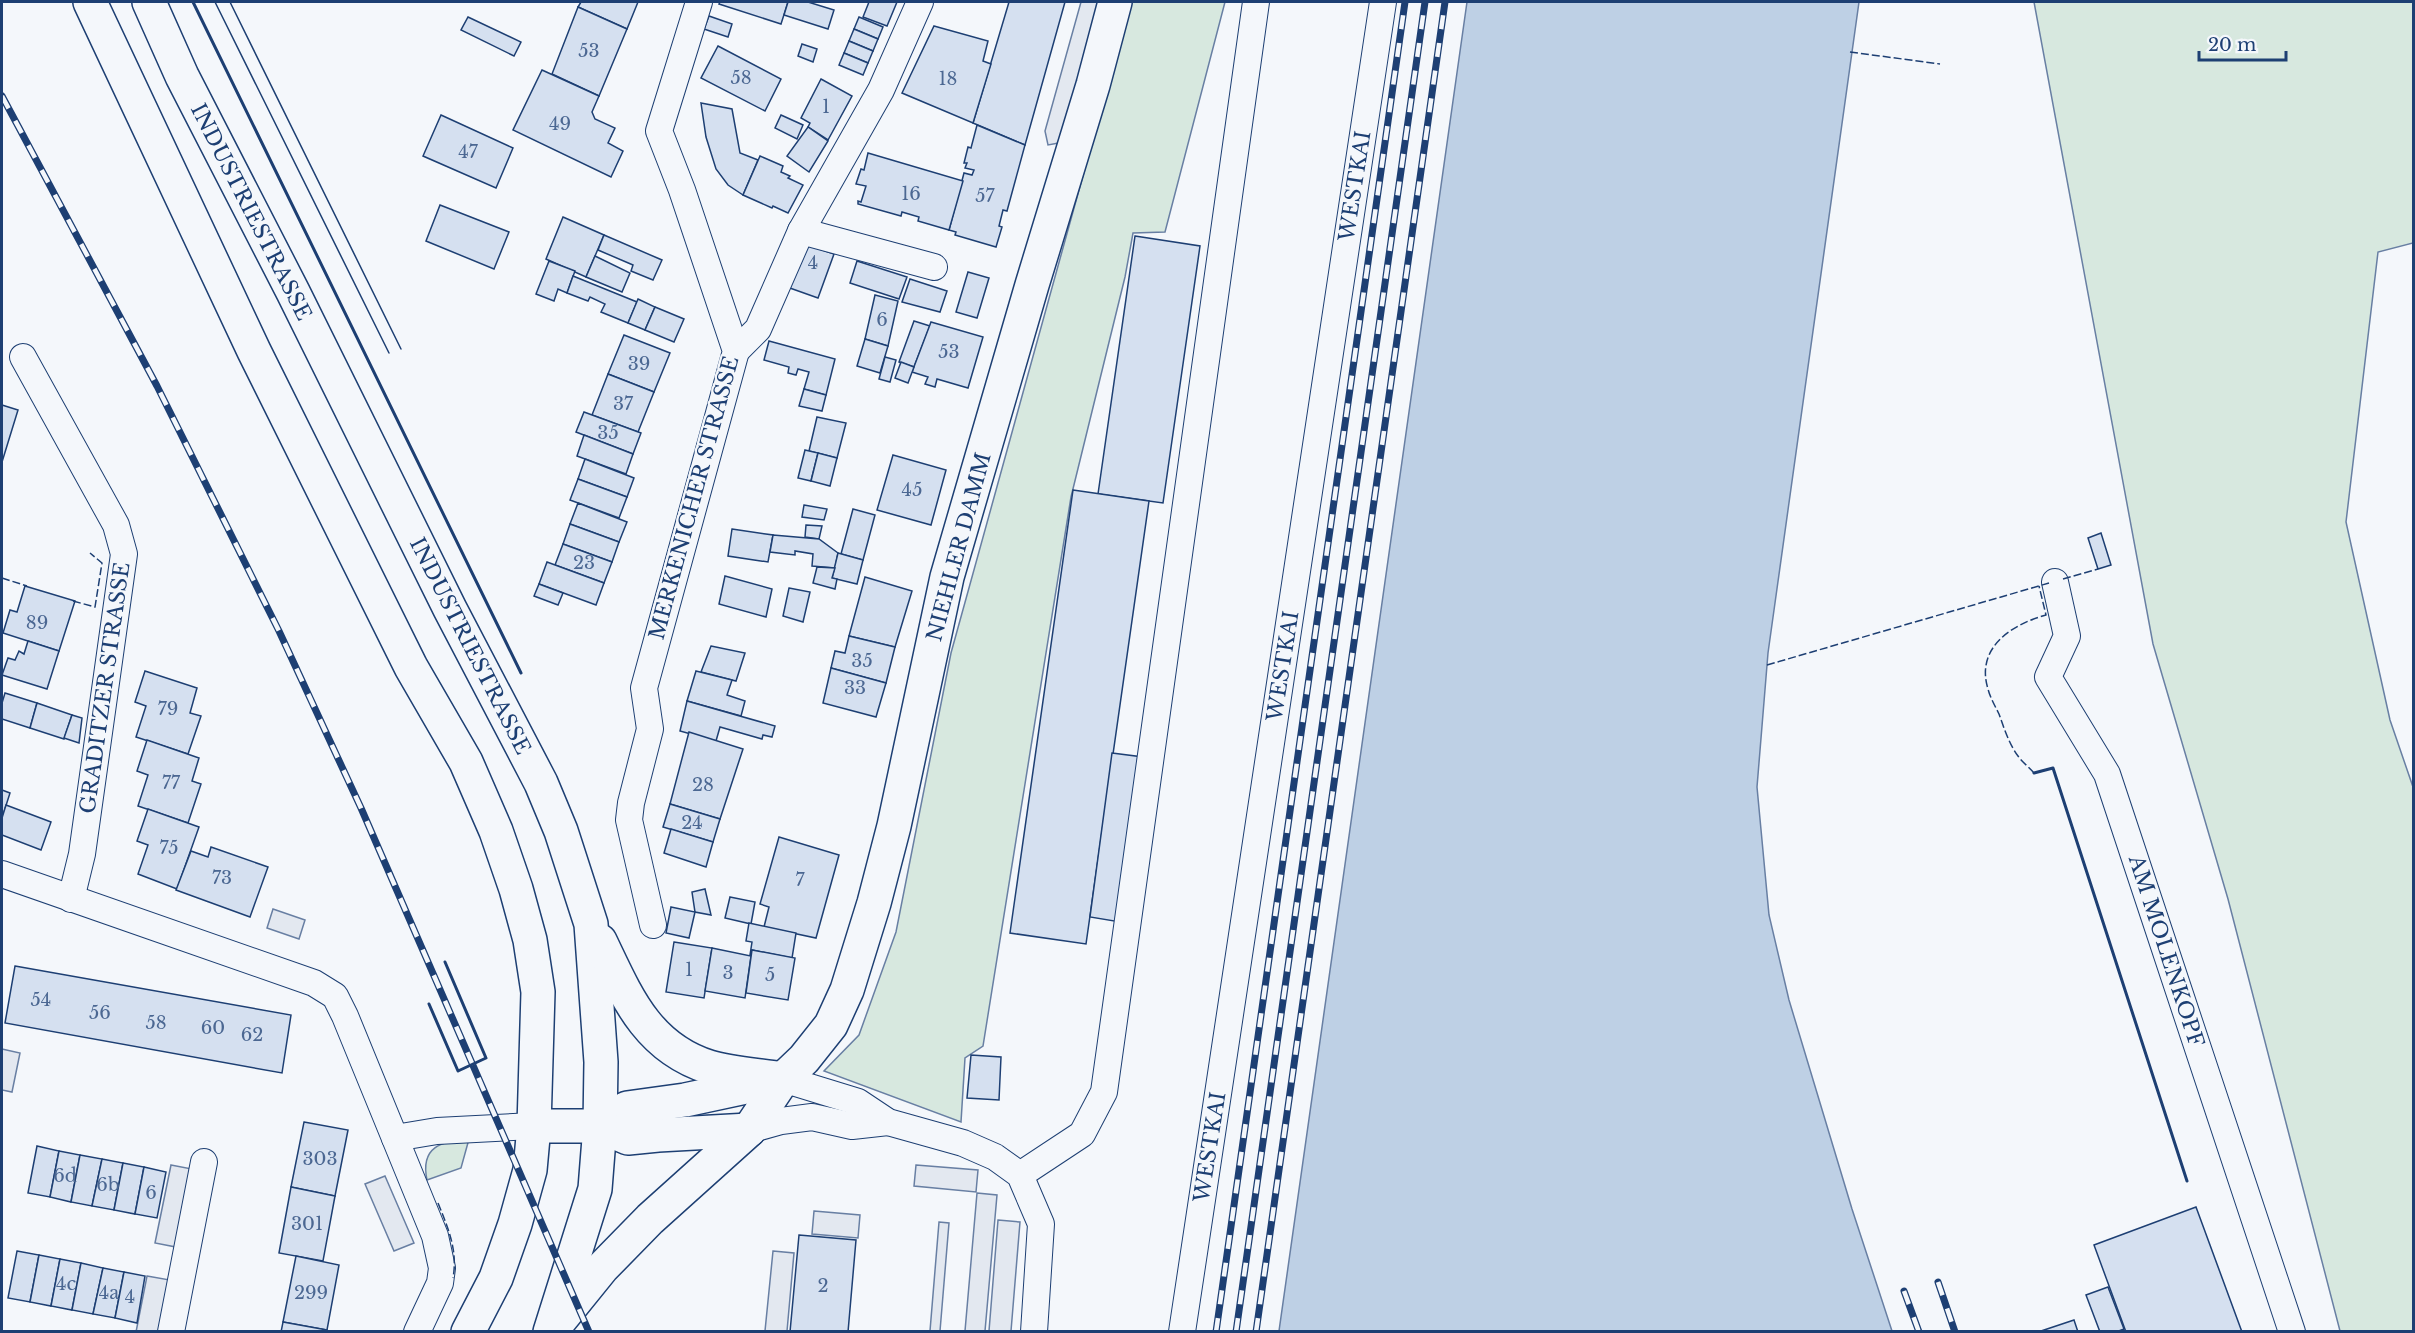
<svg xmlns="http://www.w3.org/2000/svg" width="2415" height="1333" font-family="'Libre Baskerville',serif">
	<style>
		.green { fill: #d7e8df; stroke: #687fa3; stroke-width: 1.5 }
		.parking { fill: #e3e8f0; stroke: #687fa3; stroke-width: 1.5 }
		.water { fill: #bed0e5; stroke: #687fa3; stroke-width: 1.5 }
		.building { fill: #d5e0f0; stroke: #1d3f73; stroke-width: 1.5 }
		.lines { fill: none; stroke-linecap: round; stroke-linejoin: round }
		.street-casing { stroke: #1d3f73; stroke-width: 28 }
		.secondary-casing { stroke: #1d3f73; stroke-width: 36 }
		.primary-casing { stroke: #1d3f73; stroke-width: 36 }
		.highway-casing { stroke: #1d3f73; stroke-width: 36 }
		.street { stroke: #f4f7fb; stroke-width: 26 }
		.secondary { stroke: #f4f7fb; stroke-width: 33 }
		.primary { stroke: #f4f7fb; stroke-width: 33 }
		.highway { stroke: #f4f7fb; stroke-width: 33 }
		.tram { stroke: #1d3f73; stroke-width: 1.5 }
		.rail-casing { stroke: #1d3f73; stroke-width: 7 }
		.rail { stroke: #f4f7fb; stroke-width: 4.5; stroke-dasharray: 14; stroke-linecap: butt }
		.fence { stroke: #1d3f73; stroke-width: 1.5; stroke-dasharray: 8 3; stroke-linecap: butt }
		.wall { stroke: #1d3f73; stroke-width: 3 }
		.labels { text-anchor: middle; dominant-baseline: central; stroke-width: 4.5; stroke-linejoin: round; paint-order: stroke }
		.number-label { font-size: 18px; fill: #4b6792 }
		.street-label { font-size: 21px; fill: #1d3f73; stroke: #f4f7fb }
	</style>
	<rect width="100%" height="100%" fill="#f4f7fb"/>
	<g class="green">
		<path d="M1131,2H1225L1165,232L1133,233L1125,277L1071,497L983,1046L965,1058L961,1122L824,1071L859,1035L896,932L951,653Z"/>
		<path d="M2034,2H2413V243L2378,252L2346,522L2390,720L2413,787V1331H2340L2228,899L2153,644Z"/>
		<path d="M469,1139L461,1168L427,1180C420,1147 441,1141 469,1139Z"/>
	</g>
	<g class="parking">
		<path d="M1081,2H1102L1064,142L1048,145L1045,131Z"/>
		<path d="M273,909L305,920L299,939L267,928Z"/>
		<path d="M2,1049L20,1053L12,1092L2,1090Z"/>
		<path d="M171,1165L192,1169L176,1247L155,1243Z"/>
		<path d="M916,1165L978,1170L976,1192L914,1186Z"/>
		<path d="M385,1176L414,1243L394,1251L365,1184Z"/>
		<path d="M977,1193L997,1195L985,1331H965Z"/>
		<path d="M814,1211L860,1215L858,1238L812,1234Z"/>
		<path d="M998,1220L1020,1222L1011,1331H989Z"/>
		<path d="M939,1222L949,1223L940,1331H930Z"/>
		<path d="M773,1251L794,1253L787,1331H765Z"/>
		<path d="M147,1276L170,1280L160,1331L136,1332Z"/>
	</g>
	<path class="water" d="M1467,2H1859L1768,653L1757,787L1769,915L1789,1000L1852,1209L1892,1331H1279Z"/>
	<g class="building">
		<path d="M581,2H638L627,29L578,7Z"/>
		<path d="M720,2H788L781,24L719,4Z"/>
		<path d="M788,2H808L834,10L828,29L784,15Z"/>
		<path d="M869,2H897L887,26L863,17Z"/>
		<path d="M1009,2H1065L1025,145L973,123Z"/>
		<path d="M578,7L627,29L599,96L552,74Z"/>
		<path d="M709,16L732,24L728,37L704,29Z"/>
		<path d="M468,17L521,42L514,56L461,30Z"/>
		<path d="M859,17L883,27L878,39L854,29Z"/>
		<path d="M934,26L988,41L983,61L991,64L973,123L902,93Z"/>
		<path d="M854,29L878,39L873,51L849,41Z"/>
		<path d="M849,41L873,51L868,63L844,53Z"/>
		<path d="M802,44L817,49L813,62L798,56Z"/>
		<path d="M718,46L781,79L765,111L701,78Z"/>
		<path d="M844,53L868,63L863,75L839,65Z"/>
		<path d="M542,70L599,96L592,112L595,119L615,128L608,143L623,151L611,177L513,130Z"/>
		<path d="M821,79L852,96L828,140L808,127L810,123L801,118Z"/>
		<path d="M701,103L732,109L740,153L758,160L743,195L728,185L716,169L706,137Z"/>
		<path d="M441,115L513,148L496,188L423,156Z"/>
		<path d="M781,115L803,125L797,139L775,128Z"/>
		<path d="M977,125L1025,145L1007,211L1003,210L999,226L1002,227L996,247L955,235L956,232L949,230L964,173L972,175L974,170L965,168L967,163H964L968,147L971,148Z"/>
		<path d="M808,127L828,141L809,172L787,156Z"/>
		<path d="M868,153L963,181L949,230L918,221L919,217L902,212L901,216L858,204V201L861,202L866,186L856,184L861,169L864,170Z"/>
		<path d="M760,156L783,166L781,172L790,176L788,178L803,185L788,213L773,206L772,208L743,195Z"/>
		<path d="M440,205L509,232L494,269L426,241Z"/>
		<path d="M563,217L604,235L586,277L546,259Z"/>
		<path d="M604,235L662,260L653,280L631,271L633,265L598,250Z"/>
		<path d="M1135,236L1200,246L1163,503L1098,494Z"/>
		<path d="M802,243L834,254L818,298L787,287Z"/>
		<path d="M595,256L630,273L622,292L586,277Z"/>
		<path d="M549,261L575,271L567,293L558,289L554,301L536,294Z"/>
		<path d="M857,261L907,277L899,299L850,283Z"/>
		<path d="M968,272L989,278L977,318L956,312Z"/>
		<path d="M573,276L637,302L628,323L601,312L605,304L590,297L588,301L567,293Z"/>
		<path d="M910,279L947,291L940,312L902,302Z"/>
		<path d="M875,295L898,301L888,346L865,339Z"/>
		<path d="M638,299L655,307L645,330L628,323Z"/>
		<path d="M655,307L684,319L674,342L645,330Z"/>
		<path d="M914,321L930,326L914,367L899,362Z"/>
		<path d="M931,322L983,337L968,388L937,379L935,387L925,384L928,377L912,372Z"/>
		<path d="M624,335L670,353L654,392L608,374Z"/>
		<path d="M865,339L888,346L880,373L857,366Z"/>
		<path d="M769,341L835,359L826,395L804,389L809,372L798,369L796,375L788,373L789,367L764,360Z"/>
		<path d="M885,357L896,360L890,382L879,379Z"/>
		<path d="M901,362L914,367L908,383L895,378Z"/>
		<path d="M608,374L654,392L638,432L592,415Z"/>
		<path d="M804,389L826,395L822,411L799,406Z"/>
		<path d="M2,405L18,410L2,462Z"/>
		<path d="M584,412L641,433L633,454L576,432Z"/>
		<path d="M817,417L846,423L837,458L809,451Z"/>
		<path d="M584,435L633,454L626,474L577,456Z"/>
		<path d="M805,450L818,453L811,481L798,478Z"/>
		<path d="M818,453L837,458L830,486L811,481Z"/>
		<path d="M893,455L946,470L931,525L877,510Z"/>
		<path d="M585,459L634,478L627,497L578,479Z"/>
		<path d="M578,479L627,497L619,518L570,500Z"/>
		<path d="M1073,490L1149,501L1086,944L1010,933Z"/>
		<path d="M578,503L627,522L619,542L570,524Z"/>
		<path d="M804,505L827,509L824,520L802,517Z"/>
		<path d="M853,509L875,515L863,560L841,554Z"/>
		<path d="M570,524L619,542L612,562L563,544Z"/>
		<path d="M806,525L822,526L819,539L805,537Z"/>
		<path d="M732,529L773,535L768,562L728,556Z"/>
		<path d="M2101,533L2111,565L2098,569L2088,538Z"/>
		<path d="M773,535L819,539L838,553L835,568L812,566L813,554L795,551V555L770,552Z"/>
		<path d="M563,544L612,562L604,583L555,565Z"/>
		<path d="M838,553L863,560L857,584L832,578Z"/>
		<path d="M547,562L604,583L596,605L539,584Z"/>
		<path d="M817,567L835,568L832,578L837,579L835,589L813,583Z"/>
		<path d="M725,576L772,589L766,617L719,604Z"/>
		<path d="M865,577L912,591L895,647L849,636Z"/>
		<path d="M539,584L563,593L558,605L534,596Z"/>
		<path d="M25,586L75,601L59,651L3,633L10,610L17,612Z"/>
		<path d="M789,588L810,592L803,622L783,616Z"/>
		<path d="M849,636L895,647L886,683L831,668L835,651L845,653Z"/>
		<path d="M28,641L59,651L47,689L2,675L8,658L15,660L19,651L24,654Z"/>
		<path d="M711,646L745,653L736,681L701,672Z"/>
		<path d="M831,668L886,683L876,717L823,703Z"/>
		<path d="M145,671L197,688L190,713L201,716L188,754L136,737L146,706L135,702Z"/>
		<path d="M696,671L732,680L727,695L745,701L741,716L687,701Z"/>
		<path d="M5,693L37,703L30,728L2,719V703Z"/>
		<path d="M687,701L775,726L772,737L763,735L762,739L720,727L716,741L680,731Z"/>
		<path d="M37,703L72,715L64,739L30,728Z"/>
		<path d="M72,715L82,718L79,743L64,738Z"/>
		<path d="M689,732L743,749L720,819L670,804Z"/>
		<path d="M147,740L199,758L192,781L201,784L188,823L138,806L148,775L137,771Z"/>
		<path d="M1112,753L1143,757L1120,922L1090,917Z"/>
		<path d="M2,790L10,793L2,818Z"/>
		<path d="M670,804L720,819L713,842L663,827Z"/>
		<path d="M6,805L51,822L41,850L2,835V818Z"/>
		<path d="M148,809L199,827L177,889L138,874L148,845L137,841Z"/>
		<path d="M671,829L713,842L706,867L664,853Z"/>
		<path d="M779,837L839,855L816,938L764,927L769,907L760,904Z"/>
		<path d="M211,847L268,867L250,917L176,890L191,851L208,857Z"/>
		<path d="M705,889L711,915L695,912L692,892Z"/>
		<path d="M730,897L755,902L751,924L725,918Z"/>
		<path d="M671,907L695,912L689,938L666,933Z"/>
		<path d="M749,923L796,933L792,958L752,950L751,956L750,955L752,942L746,941Z"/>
		<path d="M674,942L712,948L704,998L666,992Z"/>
		<path d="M712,948L751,956L745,998L705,991Z"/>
		<path d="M752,950L795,958L788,1000L746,993Z"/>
		<path d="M15,966L291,1015L282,1073L5,1023Z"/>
		<path d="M971,1055L1001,1057L999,1100L967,1098Z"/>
		<path d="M304,1122L348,1130L335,1196L291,1187Z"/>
		<path d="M37,1146L59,1151L50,1197L28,1193Z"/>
		<path d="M59,1151L80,1155L71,1202L50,1197Z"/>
		<path d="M80,1155L102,1159L92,1206L71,1202Z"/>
		<path d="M102,1159L123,1163L114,1210L92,1206Z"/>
		<path d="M123,1163L144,1167L135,1214L114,1210Z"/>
		<path d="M144,1167L166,1172L157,1218L135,1214Z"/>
		<path d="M291,1187L335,1196L323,1261L279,1253Z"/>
		<path d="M2196,1207L2242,1332H2126L2094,1245Z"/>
		<path d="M799,1235L856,1240L848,1332H790Z"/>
		<path d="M17,1251L39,1255L30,1302L8,1298Z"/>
		<path d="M39,1255L60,1259L51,1306L30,1302Z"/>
		<path d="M296,1256L339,1265L327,1330L283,1322Z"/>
		<path d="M60,1259L81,1263L72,1310L51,1306Z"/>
		<path d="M81,1263L103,1268L93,1314L72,1310Z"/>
		<path d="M103,1268L124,1272L115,1318L93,1314Z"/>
		<path d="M124,1272L145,1276L137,1323L115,1318Z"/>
		<path d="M2108,1287L2124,1329L2116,1332H2100L2086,1295Z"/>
		<path d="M2074,1320L2078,1332H2038Z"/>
		<path d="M283,1322L327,1330L326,1332H281Z"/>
	</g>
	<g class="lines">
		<g class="street-casing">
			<g id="street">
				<path d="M801,231L934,267"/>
				<path d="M736,351L758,329L801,231L881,90L920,2"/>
				<path d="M23,357L116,525L124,554L82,854L71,899"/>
				<path d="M2055,582L2067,636L2048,677L2107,774L2292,1332"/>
				<path d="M2,874L314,983L335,996L345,1016L435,1236L442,1268L440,1283L417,1332"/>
				<path d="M653,925L629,820L631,803L650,729L644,688L736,351L682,190L659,131L699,2"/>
				<path d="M783,1079L858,1102L888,1122L963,1143L995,1157L1020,1175L1041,1224L1034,1332"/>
				<path d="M749,1130L781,1121L812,1117L852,1126L888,1122"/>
				<path d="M395,1138L437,1131L534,1126"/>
				<path d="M1020,1175L1082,1134L1104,1092L1256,2"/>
				<path d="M171,1332L204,1162"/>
				<path d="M1182,1332L1383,2"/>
			</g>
		</g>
		<g class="secondary-casing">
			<g id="secondary">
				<path d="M534,1126H600L628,1138L658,1135L749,1130"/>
				<path d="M600,1126L627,1108L685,1100L779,1080"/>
				<path d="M551,1331L602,1268L650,1219L749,1130L783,1079L804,1059L831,1025L847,990L874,903L894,826L947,577L1032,285L1093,85L1115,2"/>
			</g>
		</g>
		<g class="primary-casing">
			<g id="primary">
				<path d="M468,1332L496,1278L515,1224L530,1170L534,1126"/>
				<path d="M550,1332L595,1189L600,1126"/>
			</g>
		</g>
		<g class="highway-casing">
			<g id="highway">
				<path d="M90,2L254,351L411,667L466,762L496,831L516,889L530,940L538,992L534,1126"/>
				<path d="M149,2L182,76L293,292L450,609L541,783L561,831L591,924L601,1062L600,1126"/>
				<path d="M600,941C626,995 646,1047 709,1067C732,1074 759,1075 783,1079"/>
			</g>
		</g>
		<use href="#street" class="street"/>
		<use href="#secondary" class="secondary"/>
		<use href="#primary" class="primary"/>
		<use href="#highway" class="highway"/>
		<g class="tram">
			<path d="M215,2L389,353"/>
			<path d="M230,2L401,349"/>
		</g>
		<g class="rail-casing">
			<g id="rail">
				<path d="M2,96L157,386L279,631L361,808L589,1332"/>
				<path d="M1938,1282L1955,1332"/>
				<path d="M1904,1291L1919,1332"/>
				<path d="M1216,1332L1405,2"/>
				<path d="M1236,1332L1425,2"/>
				<path d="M1256,1332L1445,2"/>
			</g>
		</g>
		<use href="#rail" class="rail"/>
		<g class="fence">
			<path d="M1850,52L1940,64"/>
			<path d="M2,578L27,586"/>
			<path d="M2063,579L2098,569"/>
			<path d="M73,601L95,607L102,563L90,553"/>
			<path d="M1767,665L2049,583"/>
			<path d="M2034,773C2029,767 2022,762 2018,756C2009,744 2004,728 1999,714C1995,706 1990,697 1988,689C1975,647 2013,624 2046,615L2039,586"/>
			<path d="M438,1203C448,1228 458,1250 453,1278"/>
		</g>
		<g class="wall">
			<path d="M193,2L521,673"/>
			<path d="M2034,773L2053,768L2187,1181"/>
			<path d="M429,1004L458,1071L486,1058L445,962"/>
		</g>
	</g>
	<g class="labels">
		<g class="number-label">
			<text x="589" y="51">53</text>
			<text x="741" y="78">58</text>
			<text x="948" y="79">18</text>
			<text x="826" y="107">1</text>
			<text x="560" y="124">49</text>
			<text x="468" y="152">47</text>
			<text x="911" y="194">16</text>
			<text x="985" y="196">57</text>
			<text x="813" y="263">4</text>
			<text x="882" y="320">6</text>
			<text x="949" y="352">53</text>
			<text x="639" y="364">39</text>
			<text x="623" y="404">37</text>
			<text x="608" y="433">35</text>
			<text x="912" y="490">45</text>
			<text x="584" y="563">23</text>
			<text x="37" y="623">89</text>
			<text x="862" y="661">35</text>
			<text x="855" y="688">33</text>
			<text x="168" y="709">79</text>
			<text x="171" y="783">77</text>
			<text x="703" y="785">28</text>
			<text x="692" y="823">24</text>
			<text x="169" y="848">75</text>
			<text x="222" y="878">73</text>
			<text x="800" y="880">7</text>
			<text x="689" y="970">1</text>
			<text x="728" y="973">3</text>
			<text x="770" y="975">5</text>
			<text x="41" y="1000">54</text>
			<text x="100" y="1013">56</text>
			<text x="156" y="1023">58</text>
			<text x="213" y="1028">60</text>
			<text x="252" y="1035">62</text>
			<text x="320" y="1159">303</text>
			<text x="65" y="1176">6d</text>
			<text x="108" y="1185">6b</text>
			<text x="151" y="1193">6</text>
			<text x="307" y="1224">301</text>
			<text x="66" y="1284">4c</text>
			<text x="823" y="1286">2</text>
			<text x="109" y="1293">4a</text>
			<text x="311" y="1293">299</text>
			<text x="130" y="1297">4</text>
		</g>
		<g class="street-label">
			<text transform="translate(1355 186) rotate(-81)">WESTKAI</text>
			<text transform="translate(251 212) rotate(63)">INDUSTRIESTRASSE</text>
			<text transform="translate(694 498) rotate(-75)">MERKENICHER STRASSE</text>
			<text transform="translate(959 547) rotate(-75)">NIEHLER DAMM</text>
			<text transform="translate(470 646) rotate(63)">INDUSTRIESTRASSE</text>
			<text transform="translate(1283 666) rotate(-81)">WESTKAI</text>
			<text transform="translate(105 688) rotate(-82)">GRADITZER STRASSE</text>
			<text transform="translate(2166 951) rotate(72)">AM MOLENKOPF</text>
			<text transform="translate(1210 1147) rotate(-81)">WESTKAI</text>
		</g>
	</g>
	<rect width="2415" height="1333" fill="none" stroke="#1d3f73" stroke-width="6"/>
	<path d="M2199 51v9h87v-9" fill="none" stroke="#1d3f73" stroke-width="3"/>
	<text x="2208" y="51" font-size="18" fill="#1d3f73" stroke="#f4f7fb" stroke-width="4.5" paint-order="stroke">20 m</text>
</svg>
